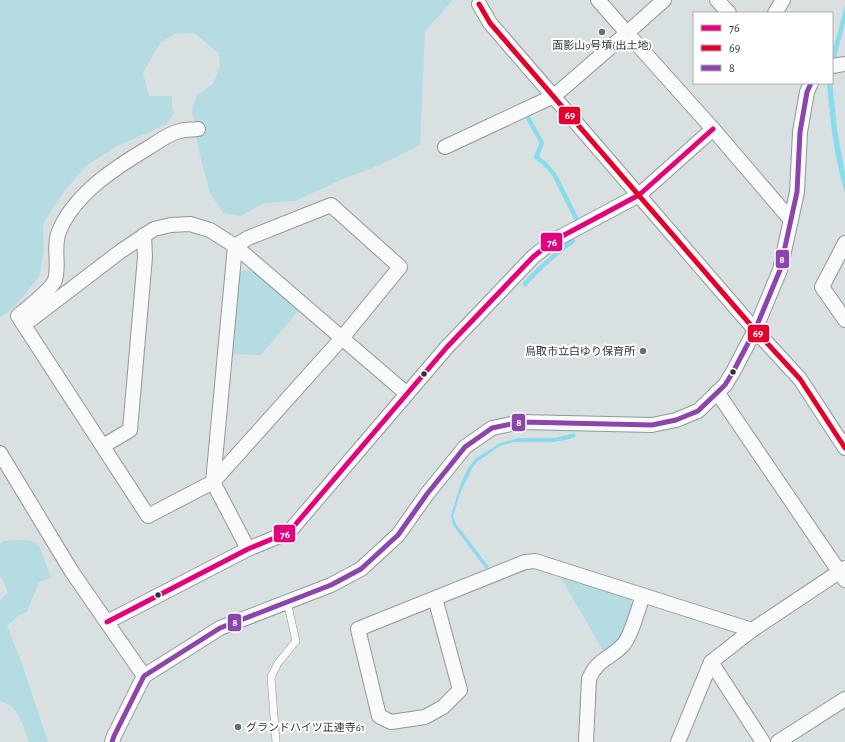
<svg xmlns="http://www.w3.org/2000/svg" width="845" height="742" font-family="'Alegreya Sans','Noto Sans JP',sans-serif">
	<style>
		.green { fill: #b5dbe3 }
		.water { fill: #8adced }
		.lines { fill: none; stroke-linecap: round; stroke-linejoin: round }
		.stream { stroke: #8adced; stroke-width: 4.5 }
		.service-casing { stroke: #929899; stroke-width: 8 }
		.minor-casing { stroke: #929899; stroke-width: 16 }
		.service { stroke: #f9fafb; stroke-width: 7 }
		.minor { stroke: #f9fafb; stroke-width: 14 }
		.bus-1-casing { stroke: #fff; stroke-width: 8 }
		.bus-2-casing { stroke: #fff; stroke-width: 8 }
		.bus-3-casing { stroke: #fff; stroke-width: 8 }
		.bus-1 { stroke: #e5007d; stroke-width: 5 }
		.bus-2 { stroke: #e4002b; stroke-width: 5 }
		.bus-3 { stroke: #8e44ad; stroke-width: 5 }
		.poi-dot { fill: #6a7172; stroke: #fff; stroke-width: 1.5 }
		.bus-dot { fill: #2f3536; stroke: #fff; stroke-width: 1.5 }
		.labels { text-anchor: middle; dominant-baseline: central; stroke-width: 4; stroke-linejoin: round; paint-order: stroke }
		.poi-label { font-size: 11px; fill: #2f3536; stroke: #fff }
		.line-badge { stroke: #fff; stroke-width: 1.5 }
		.badge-label { font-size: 11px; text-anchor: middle; font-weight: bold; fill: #fff }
	</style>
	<rect width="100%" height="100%" fill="#d8e0e2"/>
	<g class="green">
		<path d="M0,0H453L425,31L420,145L378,166L343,179L295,201L264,203L241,216L223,213L210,193L199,152L192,110L197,95L213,84L220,67L219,53L194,33L174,34L161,42L143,73L149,96H172V107L174,113L166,124L154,130L115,147L86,166L67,188L53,207L43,225L44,251L39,277L12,309L0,318Z"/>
		<path d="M244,270L255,271L299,310L261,355L230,354L238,277L241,272Z"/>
		<path d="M24,540L32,541L39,546L51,578L39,582L27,612L19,615L7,626L21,661L48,742H29C25,731 20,711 9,705C6,703 3,702 0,701V600L8,593L3,580L0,577V544L3,541Z"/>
		<path d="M560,576L630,598L634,607L620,641L604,652Z"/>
	</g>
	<g class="water">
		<path d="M845,5V23L832,73V54Z"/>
		<path d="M832,80L837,129L845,174V193C834,157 830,120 827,83H832Z"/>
		<path d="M575,433L576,436L570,439L554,442H514L500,446L478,461L473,467L461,491L453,516L456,524L489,567L486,569L453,525L451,515L460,486L467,470L475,459L500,443L519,438H555Z"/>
	</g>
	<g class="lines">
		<g class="stream">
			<path d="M527,116L542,143L536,157L545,164L554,174L576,218"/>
			<path d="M525,284C540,267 555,254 573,241"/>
		</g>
		<g class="service-casing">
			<path id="service" d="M276,742L271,677L278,663L296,641L287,602"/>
		</g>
		<g class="minor-casing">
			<g id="minor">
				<path d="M598,0L627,33L664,0"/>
				<path d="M717,0L729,13"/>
				<path d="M479,4L490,23L755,330L800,379L845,448"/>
				<path d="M775,13L783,0"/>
				<path d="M832,66L845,64"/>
				<path d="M445,147L554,96L627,33L713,129L791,220"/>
				<path d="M845,243L822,287L845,320"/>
				<path d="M235,246L213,482L248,549"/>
				<path d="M235,246L407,394"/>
				<path d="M24,325L121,251L154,229L171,225L190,224L210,230L235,246L248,238L331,205L400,267L342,338L213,482L148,516L18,316C26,309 52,289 55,280C60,265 52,245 60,229C76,193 116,167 148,148C158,142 169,133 180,131C186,129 193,130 198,129"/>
				<path d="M717,392L845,580"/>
				<path d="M103,446L130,430L145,257L144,235"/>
				<path d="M0,453L72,572L144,676"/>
				<path d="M435,598L460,690L443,707L425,717L391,722L379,716L358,629L525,562L535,561L752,630"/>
				<path d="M107,622L248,549L289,532L447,347L533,257L553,241L639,195L713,129"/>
				<path d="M711,662L763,742"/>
				<path d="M112,742L114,736L144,676L220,628L331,585L361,569L398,535L427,494L465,447L492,428L521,422L652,425L676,420L698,411L725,385L733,372L755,330L780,270L797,192L800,132L807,92L811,83"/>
				<path d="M586,742L589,679C597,659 610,659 623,645C632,635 638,608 643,596"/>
				<path d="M678,742L711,662L752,630L845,568"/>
				<path d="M778,742L845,699"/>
			</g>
		</g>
		<use href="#service" class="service"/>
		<use href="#minor" class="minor"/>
		<g class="bus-1-casing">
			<path id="bus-1" d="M107,622L248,549L289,532L447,347L533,257L553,241L639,195L713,129"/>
		</g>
		<g class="bus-2-casing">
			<path id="bus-2" d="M479,4L490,23L755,330L800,379L845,448"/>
		</g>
		<g class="bus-3-casing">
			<path id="bus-3" d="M112,742L114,736L144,676L220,628L331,585L361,569L398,535L427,494L465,447L492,428L521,422L652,425L676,420L698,411L725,385L733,372L755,330L780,270L797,192L800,132L807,92L811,83"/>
		</g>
		<use href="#bus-1" class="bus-1"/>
		<use href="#bus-2" class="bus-2"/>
		<use href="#bus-3" class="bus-3"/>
	</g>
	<g class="poi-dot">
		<circle cx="602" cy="32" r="4"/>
		<circle cx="643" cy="351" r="4"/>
		<circle cx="238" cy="727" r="4"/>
	</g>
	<g class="bus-dot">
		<circle cx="733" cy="372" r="3.5"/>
		<circle cx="424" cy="374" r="3.5"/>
		<circle cx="158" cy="595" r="3.5"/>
	</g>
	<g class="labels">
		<g class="poi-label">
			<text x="602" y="45">面影山9号墳(出土地)</text>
			<text x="635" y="351" text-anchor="end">鳥取市立白ゆり保育所</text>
			<text x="246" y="727" text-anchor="start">グランドハイツ正連寺61</text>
		</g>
	</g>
	<g class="line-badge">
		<rect x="558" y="106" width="23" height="19" rx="4" fill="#e4002b"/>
		<rect x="540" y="232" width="23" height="20" rx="4" fill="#e5007d"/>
		<rect x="775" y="249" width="15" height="20" rx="4" fill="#8e44ad"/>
		<rect x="747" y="324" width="23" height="19" rx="4" fill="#e4002b"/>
		<rect x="511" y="413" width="15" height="19" rx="4" fill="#8e44ad"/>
		<rect x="273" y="524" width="23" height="19" rx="4" fill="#e5007d"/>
		<rect x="227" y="613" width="15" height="19" rx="4" fill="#8e44ad"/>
	</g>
	<g class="badge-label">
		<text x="570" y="119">69</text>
		<text x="552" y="246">76</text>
		<text x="782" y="263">8</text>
		<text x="758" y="337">69</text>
		<text x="519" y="426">8</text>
		<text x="285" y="538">76</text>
		<text x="235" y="626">8</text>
	</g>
	<rect x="693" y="12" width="140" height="72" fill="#ffffff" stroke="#acaeaf"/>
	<rect x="701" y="25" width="20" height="6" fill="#e5007d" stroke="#acaeaf"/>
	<text x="729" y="32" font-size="12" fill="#2f3536">76</text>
	<rect x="701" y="45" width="20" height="6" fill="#e4002b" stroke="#acaeaf"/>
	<text x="729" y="52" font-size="12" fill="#2f3536">69</text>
	<rect x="701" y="65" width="20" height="6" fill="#8e44ad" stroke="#acaeaf"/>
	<text x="729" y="72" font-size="12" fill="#2f3536">8</text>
</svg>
